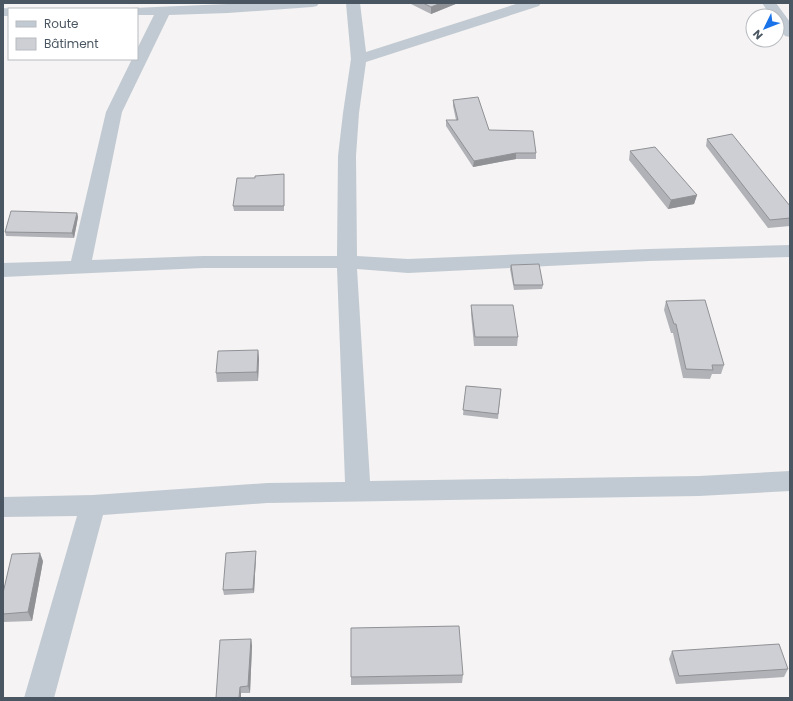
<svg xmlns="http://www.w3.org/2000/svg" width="793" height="701" font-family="Poppins,sans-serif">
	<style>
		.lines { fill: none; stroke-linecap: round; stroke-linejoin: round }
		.minor { fill: #c1cad2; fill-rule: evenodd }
		.wall { fill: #b0b2b7 }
		.shaded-wall { fill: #909195 }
		.building { fill: #cdcfd5; stroke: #909195 }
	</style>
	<rect width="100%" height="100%" fill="#f5f3f3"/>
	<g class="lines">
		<g class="minor">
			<path d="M251,3H319L317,6L312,7L228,13L169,15L122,112L92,260L203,256H337L338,156L343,113L351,59L346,3H360L366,52L519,3H541L539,6L366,62L359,113L356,156L357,256L408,259L649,249L790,245V257L649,261L408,273L357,269L370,481L699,476L790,471V491L699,496L267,503L103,515L54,698H24L77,516L3,517V497L93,495L267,483L345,482L337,268H203L3,277V263L71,261L106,112L132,59H137V49L154,15H137V9H131L132,8Z"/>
			<path d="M762,3H776L790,22V37L785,36L777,25V16H771Z"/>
			<path d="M3,8L14,9H9V16H3Z"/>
		</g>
	</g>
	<g class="wall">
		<path d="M409,3H458L431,14Z"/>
		<path d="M453,100L489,130L536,153V159H516L473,167L446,126V120H456L453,106Z"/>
		<path d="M707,139L790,206V226L768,228L706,146Z"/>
		<path d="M630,151L697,195L694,204L668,209L629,160Z"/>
		<path d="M284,174V211H234L233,206L255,178Z"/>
		<path d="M77,213L78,217L74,238L6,236L5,232Z"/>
		<path d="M511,265L543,285L542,289L514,290L510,269Z"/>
		<path d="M666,301L724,365L721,374H712L710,379L683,378L673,333H671L664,310Z"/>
		<path d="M471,305L518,337L517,346H474L471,314Z"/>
		<path d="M258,350L259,359L258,381L217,382L216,373Z"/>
		<path d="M466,386L501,389L498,419L463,415Z"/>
		<path d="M256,556L254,593L224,595L223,590Z"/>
		<path d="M43,561L32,621L3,622V593Z"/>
		<path d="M251,639L252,646L250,693H241L216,698Z"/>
		<path d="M672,651L788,669L784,677L676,684L669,659Z"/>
		<path d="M463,675L462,683L351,685V677Z"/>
	</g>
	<g class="shaded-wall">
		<path d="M441,3H458L431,14V7Z"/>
		<path d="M516,153V159L473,167L474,161Z"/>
		<path d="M697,195L694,204L668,209L671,200Z"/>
		<path d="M77,213L78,217L74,238L72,233Z"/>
		<path d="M258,350L259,359L258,381L257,372Z"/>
		<path d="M256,551V556L254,593L253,589Z"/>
		<path d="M40,553L43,561L32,621L28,612Z"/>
		<path d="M251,639L252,646L250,693L248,686Z"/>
		<path d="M240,687L241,693V698H239Z"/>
	</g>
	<g class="building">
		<path d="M423,3H441L431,7Z"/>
		<path d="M478,97L489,130L533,131L536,153H516L474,161L446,120H458L453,100Z"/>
		<path d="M732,134L790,206V218L770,220L707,139Z"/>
		<path d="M655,147L697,195L671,200L630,151Z"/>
		<path d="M284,174V206H233L237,178H255V176Z"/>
		<path d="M11,211L77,213L72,233L5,232Z"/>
		<path d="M539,264L543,285H514L511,265Z"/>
		<path d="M705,300L724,365H712L713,370L686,369L676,324H674L666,301Z"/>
		<path d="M471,305H513L518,337H475Z"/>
		<path d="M258,350L257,372L216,373L218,351Z"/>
		<path d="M466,386L501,389L498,414L463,410Z"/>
		<path d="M256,551L253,589L223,590L226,553Z"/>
		<path d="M40,553L28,612L3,614V593L12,554Z"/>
		<path d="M459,626L463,675L351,677V628Z"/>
		<path d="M251,639L248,686L240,687L239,698H216L220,640Z"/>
		<path d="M779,644L788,669L679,676L672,651Z"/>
	</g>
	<rect width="793" height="701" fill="none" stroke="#4a5661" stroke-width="8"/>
	<rect x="8" y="8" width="130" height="52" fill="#ffffff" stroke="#b7bbc0"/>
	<rect x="16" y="21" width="20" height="6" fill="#c1cad2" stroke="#b7bbc0"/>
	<text x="44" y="28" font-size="12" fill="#4a5661">Route</text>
	<rect x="16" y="38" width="20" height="12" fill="#cdcfd5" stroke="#b7bbc0"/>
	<text x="44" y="48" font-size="12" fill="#4a5661">Bâtiment</text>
	<g transform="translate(765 28) rotate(227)"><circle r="19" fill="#ffffff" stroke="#b7bbc0"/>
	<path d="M0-3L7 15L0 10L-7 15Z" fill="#1a73e8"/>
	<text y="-6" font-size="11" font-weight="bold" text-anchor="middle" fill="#4a5661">N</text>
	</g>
</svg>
